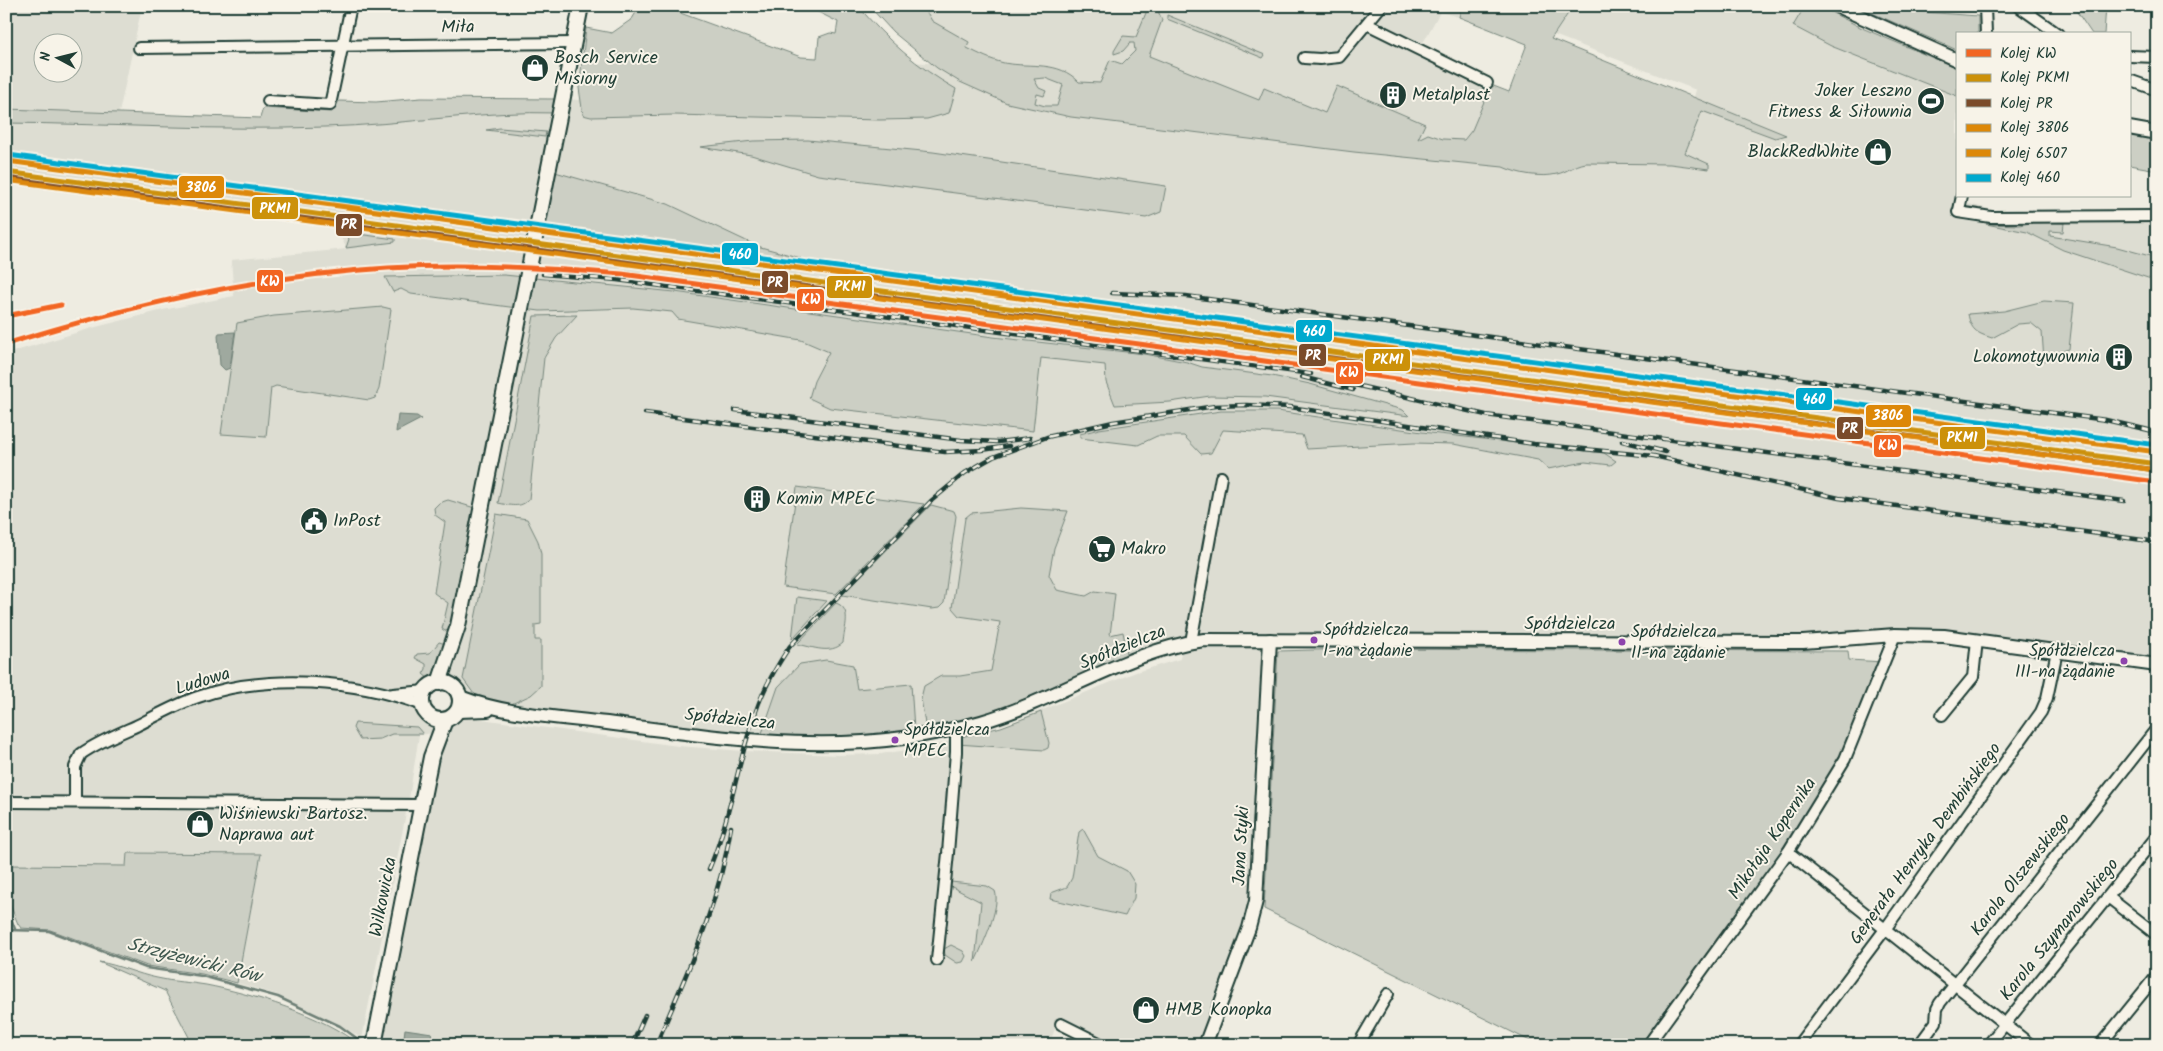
<svg xmlns="http://www.w3.org/2000/svg" width="2163" height="1051" font-family="Kalam,sans-serif">
	<style>
		.built { fill: #ddddd2; fill-rule: evenodd }
		.green { fill: #cccfc4; stroke: #76867c; fill-rule: evenodd }
		.water { fill: #9fa99f; stroke: #6c7e74 }
		.lines { fill: none; stroke-linecap: round; stroke-linejoin: round }
		.stream { stroke: #6c7e74; stroke-width: 2.5 }
		.minor-casing { stroke: #1f3d34; stroke-width: 14 }
		.tertiary-casing { stroke: #1f3d34; stroke-width: 16 }
		.secondary-casing { stroke: #1f3d34; stroke-width: 18 }
		.minor { stroke: #f7f3e8; stroke-width: 10 }
		.tertiary { stroke: #f7f3e8; stroke-width: 12 }
		.secondary { stroke: #f7f3e8; stroke-width: 14 }
		.rail-casing { stroke: #1f3d34; stroke-width: 4.5 }
		.rail { stroke: #f7f3e8; stroke-width: 2.5; stroke-dasharray: 8; stroke-linecap: butt }
		.rail-1-casing { stroke: #f7f3e8; stroke-width: 9 }
		.rail-2-casing { stroke: #f7f3e8; stroke-width: 9 }
		.rail-3-casing { stroke: #f7f3e8; stroke-width: 9 }
		.rail-4-casing { stroke: #f7f3e8; stroke-width: 9 }
		.rail-5-casing { stroke: #f7f3e8; stroke-width: 9 }
		.rail-6-casing { stroke: #f7f3e8; stroke-width: 9 }
		.rail-1 { stroke: #f26522; stroke-width: 5 }
		.rail-2 { stroke: #cc910a; stroke-width: 5 }
		.rail-3 { stroke: #7a4b2a; stroke-width: 5 }
		.rail-4 { stroke: #dd8808; stroke-width: 5 }
		.rail-5 { stroke: #dd8808; stroke-width: 5 }
		.rail-6 { stroke: #00a9ce; stroke-width: 5 }
		.bus-dot { fill: #8e44ad; stroke: #f7f3e8; stroke-width: 2 }
		.labels { text-anchor: middle; dominant-baseline: central; stroke-width: 4; stroke-linejoin: round; paint-order: stroke }
		.bus-label { font-size: 17px; fill: #1f3d34; stroke: #f7f3e8; text-anchor: start }
		.street-label { font-size: 18px; fill: #1f3d34; stroke: #f7f3e8 }
		.poi-label { font-size: 18px; fill: #1f3d34; stroke: #f7f3e8; text-anchor: start }
		.water-label { font-size: 19px; font-style: italic; fill: #3f584f; stroke: #f7f3e8 }
		.line-badge { stroke: #f7f3e8; stroke-width: 2 }
		.badge-label { font-size: 14px; text-anchor: middle; font-weight: bold; fill: #fff }
	</style>
	<rect width="100%" height="100%" fill="#eeece1"/>
	<filter id="ink" filterUnits="userSpaceOnUse"><feTurbulence type="fractalNoise" baseFrequency=".02" numOctaves="2"/><feDisplacementMap in="SourceGraphic" scale="10" xChannelSelector="R" yChannelSelector="G"/><feConvolveMatrix kernelMatrix="1 2 1 2 8 2 1 2 1" color-interpolation-filters="sRGB"/></filter>
	<g filter="url(#ink)">
		<g class="built">
			<path d="M6,6H142L119,113L260,118L263,108L332,112L339,101L376,102L421,98L554,99L871,110L874,60L944,64L881,6H1462L1459,17L1440,12L1419,50L1494,87L1464,157L1693,100L1696,90L1554,35L1573,6H1838L1847,11L1832,46L1957,96V196H1961V202L2016,216H2157V665L1921,635L1271,640L1257,885L1205,1045H1103L1058,1023L1048,1045H379L441,727L453,719L474,718L678,746L744,751L839,755L880,754L928,747L1001,727L1136,672L1180,659L1182,644L1007,682L956,728L747,742L460,697L451,685L452,649L433,684L427,689L423,698V705L429,716L434,733L419,735L409,799L6,798V354L92,328L163,310L234,296L231,260L347,249L333,223L6,178ZM42,42H72V72H42ZM401,289L610,309L540,311L411,294Z"/>
			<path d="M6,804L407,808L362,1039L352,1032L278,995L237,983L261,854L127,853L126,866L6,865Z"/>
		</g>
		<g class="green">
			<path d="M640,6H661L801,57L817,58L819,37L830,33L836,34L838,22L806,6H858C887,40 917,67 956,89L949,113L927,119L880,120L674,115L591,117L583,115L579,88L586,28L612,33L632,19Z"/>
			<path d="M869,6H917L928,14L932,21L969,42L967,48C979,54 991,60 1004,63C1031,68 1058,60 1079,82L1100,83L1110,60L1122,64L1135,51L1134,43H1130L1123,51L1114,54V51L1123,36L1136,37L1148,8L1158,11L1162,20L1149,56L1259,100L1264,88L1325,113L1337,86L1425,124L1418,139L1428,134L1443,139L1464,140L1472,130L1491,85L1509,92L1527,44L1459,17L1462,6H1573L1551,39L1786,135L1775,138L1702,111L1685,153L1709,164V169L1670,164L1586,163C1574,165 1567,172 1557,174C1541,178 1518,174 1503,167L1354,152L1071,117L1007,103L960,82L937,68L893,32ZM1045,78L1063,85L1057,106H1045L1035,103L1037,94L1044,96L1046,91L1039,88L1034,79Z"/>
			<path d="M1805,6H1819L1862,28L1957,68V96L1831,46L1793,26Z"/>
			<path d="M1856,6H1911L1923,12L1978,16V34H1957V50Z"/>
			<path d="M2073,6H2106L2104,34H2092Z"/>
			<path d="M1167,15L1265,55L1263,58L1167,19Z"/>
			<path d="M558,87H565L560,113C481,110 404,125 325,127C219,131 113,124 6,123V109L260,118L263,108L332,112L339,101L376,102L421,98L554,99Z"/>
			<path d="M500,128L546,132L545,137L486,130Z"/>
			<path d="M2129,128L2157,133V170L2129,165Z"/>
			<path d="M808,140L933,152L1166,186L1161,212L1146,218L818,175L751,155L700,147L753,141Z"/>
			<path d="M548,170L668,204L757,246L801,258L534,232Z"/>
			<path d="M2036,222L2064,223L2063,232L2050,231V236L2117,247L2157,258V281L2063,250L2027,232L1986,224L2019,225Z"/>
			<path d="M343,232L395,239V242L346,248L349,239Z"/>
			<path d="M504,275L675,292L993,337L1144,354L1187,362L1202,367L1272,376L1310,384L1403,410L1409,416L1265,397L1210,396L1170,402L1115,405L1106,382L1105,365L1041,358L1033,431L830,408L809,398L814,381L829,352L801,340L678,319L672,312L633,308L540,311L411,294L401,289L393,292L385,277Z"/>
			<path d="M2044,301L2074,303L2069,349L2056,353L2044,361L2042,332L2031,323L2018,324L1992,338C1976,333 1971,330 1968,314L2004,311Z"/>
			<path d="M383,307L391,309L379,389L375,398L369,400L276,386L271,388L266,437L221,434L237,323L274,316Z"/>
			<path d="M577,315L556,338L544,358L529,499C521,509 509,505 498,503L534,316Z"/>
			<path d="M1221,411H1277L1422,432L1604,453L1616,461L1611,465L1585,462L1548,469L1538,460L1453,444L1414,443L1307,449L1302,435L1223,430L1211,453L1201,454L1184,436H1157L1138,445L1080,438V434L1099,429Z"/>
			<path d="M797,487L924,504L836,594L783,587Z"/>
			<path d="M448,500L475,508L449,630L445,631L442,629L448,603L434,593L445,522L435,515L434,508L439,503Z"/>
			<path d="M931,505L954,511L956,516L944,603L939,608L932,609L842,595Z"/>
			<path d="M1021,508L1068,511L1054,548L1049,575L1057,590L1086,596L1095,591L1115,594L1110,635L1123,632L1127,652L1121,660L985,715L932,729L925,724L921,698L924,686L941,676H960L991,671L1000,622L959,616L952,608L965,518L971,513Z"/>
			<path d="M496,514L527,519L538,541L541,554V624L535,625V640H541V686L531,695L507,706L479,700L480,697L474,694L463,679Z"/>
			<path d="M797,597L827,601L792,639Z"/>
			<path d="M836,603C853,609 844,628 843,643C830,655 813,647 797,644Z"/>
			<path d="M439,642L446,644L434,683L423,674L426,669V664L415,658L417,654L430,653Z"/>
			<path d="M1350,649L1848,651L1849,660L1884,662L1844,753L1784,852L1739,908L1640,1045H1538L1264,909L1278,651Z"/>
			<path d="M826,660L853,665L857,689L911,684L914,729L911,732L903,734L759,742L778,687L800,664Z"/>
			<path d="M1041,712L1049,743L1048,748L1044,750L957,744V738L1001,727Z"/>
			<path d="M355,723L417,727L423,734H392L380,739L360,740L353,728Z"/>
			<path d="M1083,829L1098,856L1127,871L1135,884L1134,898L1125,916L1050,899L1051,893L1067,887L1072,878L1079,832Z"/>
			<path d="M127,853L261,854L237,983L202,974L147,966L59,933L50,930L21,928L18,924L6,895V865L126,866Z"/>
			<path d="M951,882L987,886L995,891C1001,907 982,946 975,962L981,902L950,886Z"/>
			<path d="M951,945L963,951L966,956L963,962L957,963L945,955L944,949Z"/>
			<path d="M99,962C119,965 137,974 157,978C173,982 190,982 206,985C248,993 327,1016 358,1045H349L340,1041L332,1045H193L165,991Z"/>
		</g>
		<g class="water">
			<path d="M235,332L230,368L225,370L220,365L218,335L219,333Z"/>
			<path d="M398,415L417,416L421,419L396,432Z"/>
			<path d="M405,1029L432,1033L430,1045H403Z"/>
		</g>
		<g class="lines">
			<g class="stream">
				<path d="M6,906L15,929"/>
				<path d="M6,930L49,931L146,968L202,976L278,997L340,1026L366,1045"/>
			</g>
			<g class="minor-casing">
				<g id="minor">
					<path d="M1985,6L1986,34"/>
					<path d="M2018,6L2058,34"/>
					<path d="M1367,24L1487,83"/>
					<path d="M139,48L574,43"/>
					<path d="M2129,56L2157,57"/>
					<path d="M1304,58L1320,59L1339,57L1381,6"/>
					<path d="M2129,80L2157,90"/>
					<path d="M268,101L330,105L351,6"/>
					<path d="M1959,210L1962,196"/>
					<path d="M1958,212L1991,217L2157,216"/>
					<path d="M1191,642L1221,477"/>
					<path d="M393,694L426,691"/>
					<path d="M1942,715L1973,677L1977,640"/>
					<path d="M6,802L421,805"/>
					<path d="M75,802V767L81,754C98,742 118,734 136,726C156,716 177,704 198,697C267,673 356,680 423,705"/>
					<path d="M1788,852L2031,1045"/>
					<path d="M2108,897L2157,935"/>
					<path d="M937,960L948,853L956,752V728"/>
					<path d="M1061,1024L1103,1045"/>
					<path d="M1358,1045L1388,994"/>
					<path d="M1648,1045L1788,852L1845,759L1895,635"/>
					<path d="M1798,1045L1886,928L2041,712L2047,698L2057,651"/>
					<path d="M1919,1045L1936,1022L1937,1009L1940,1003L2157,728"/>
					<path d="M1988,1045L2157,836"/>
					<path d="M2100,1045L2157,975"/>
				</g>
			</g>
			<g class="tertiary-casing">
				<g id="tertiary">
					<path d="M1837,6L1957,60"/>
					<path d="M2129,128L2157,133"/>
					<path d="M460,697C506,715 558,717 607,723C738,740 851,759 981,722C1057,700 1126,651 1204,640L1803,642L1895,635L1944,636L2157,665"/>
					<path d="M458,711L488,710"/>
					<path d="M1205,1045L1249,928L1256,901L1270,640"/>
				</g>
			</g>
			<g class="secondary-casing">
				<g id="secondary">
					<circle cx="441" cy="701" r="19"/>
					<path d="M439,683L458,626L581,6"/>
					<path d="M374,1045L431,757L445,720"/>
				</g>
			</g>
			<use href="#minor" class="minor"/>
			<use href="#tertiary" class="tertiary"/>
			<use href="#secondary" class="secondary"/>
			<g class="rail-casing">
				<g id="rail">
					<path d="M648,248L949,289"/>
					<path d="M543,274L617,280L1311,374"/>
					<path d="M1112,293L1186,296L2106,420L2157,432"/>
					<path d="M1302,377L1353,390"/>
					<path d="M1346,383L1486,415L2124,501"/>
					<path d="M735,410L961,440L998,442L1030,438"/>
					<path d="M645,413L945,452L982,450L1009,446"/>
					<path d="M1622,441L1666,452"/>
					<path d="M709,869C731,818 737,762 756,711C764,687 776,667 790,646L931,501L965,473L993,457L1047,437L1113,422L1215,406L1246,405L1290,407L1534,444L1654,456L1839,498L2157,542"/>
					<path d="M632,1045L645,1015"/>
					<path d="M656,1045C687,973 719,905 731,827"/>
				</g>
			</g>
			<use href="#rail" class="rail"/>
			<g class="rail-1-casing">
				<g id="rail-1">
					<path d="M6,316L61,305"/>
					<path d="M6,344C131,305 257,276 388,268C466,263 544,268 622,274L2157,482"/>
				</g>
			</g>
			<g class="rail-2-casing">
				<path id="rail-2" d="M6,172L2157,464"/>
			</g>
			<g class="rail-3-casing">
				<path id="rail-3" d="M6,178L2156,470"/>
			</g>
			<g class="rail-4-casing">
				<path id="rail-4" d="M7,161L2157,452"/>
			</g>
			<g class="rail-5-casing">
				<path id="rail-5" d="M6,180L2155,470"/>
			</g>
			<g class="rail-6-casing">
				<path id="rail-6" d="M8,155L2157,445"/>
			</g>
			<use href="#rail-1" class="rail-1"/>
			<use href="#rail-2" class="rail-2"/>
			<use href="#rail-3" class="rail-3"/>
			<use href="#rail-4" class="rail-4"/>
			<use href="#rail-5" class="rail-5"/>
			<use href="#rail-6" class="rail-6"/>
		</g>
	</g>
	<defs>
		<g id="shop-disc" transform="scale(1.4375)"><circle r="9.5" fill="#1f3d34" stroke="#f7f3e8"/><path d="M-5-2.5h2.3a2.7 3.5 0 0 1 5.4 0H5L5.5 6h-11ZM-1.5-2.5h3a1.5 2.3 0 0 0-3 0Z" fill="#fff"/></g>
		<g id="building-disc" transform="scale(1.4375)"><circle r="9.5" fill="#1f3d34" stroke="#f7f3e8"/><path d="M-4-6H4V6H1V3H-1V6H-4ZM-2.5-4.3h1.7v1.8h-1.7ZM.8-4.3h1.7v1.8H.8ZM-2.5-1h1.7V.8h-1.7ZM.8-1h1.7V.8H.8Z" fill="#fff"/></g>
		<g id="stadium-disc" transform="scale(1.4375)"><circle r="9.5" fill="#1f3d34" stroke="#f7f3e8"/><path d="M0-5a6.5 5 0 1 0 0 10a6.5 5 0 1 0 0-10ZM-3.5-1.8h7v3.6h-7Z" fill="#fff"/></g>
		<g id="civic-disc" transform="scale(1.4375)"><circle r="9.5" fill="#1f3d34" stroke="#f7f3e8"/><path d="M-.6-6.5H3V-4.5H.6V-3L4-1V1h2V6H-6V1h2V-1L-.6-3ZM-1.2 2.5V6h2.4V2.5Z" fill="#fff"/></g>
		<g id="supermarket-disc" transform="scale(1.4375)"><circle r="9.5" fill="#1f3d34" stroke="#f7f3e8"/><path d="M-6-5.5h2.5l.6 2H6L4.5 2H-2.5L-4.4-4H-6ZM-1.5 3.2a1.3 1.3 0 1 0 .1 0ZM3 3.2a1.3 1.3 0 1 0 .1 0Z" fill="#fff"/></g>
	</defs>
	<g fill-rule="evenodd">
		<use href="#shop-disc" x="535" y="68"/>
		<use href="#building-disc" x="1393" y="95"/>
		<use href="#stadium-disc" x="1931" y="101"/>
		<use href="#shop-disc" x="1878" y="152"/>
		<use href="#building-disc" x="2119" y="357"/>
		<use href="#building-disc" x="757" y="499"/>
		<use href="#civic-disc" x="314" y="521"/>
		<use href="#supermarket-disc" x="1102" y="549"/>
		<use href="#shop-disc" x="200" y="824"/>
		<use href="#shop-disc" x="1146" y="1010"/>
	</g>
	<g class="bus-dot">
		<circle cx="1314" cy="640" r="4.5"/>
		<circle cx="1622" cy="642" r="4.5"/>
		<circle cx="2124" cy="661" r="4.5"/>
		<circle cx="895" cy="740" r="4.5"/>
	</g>
	<g class="labels">
		<g class="bus-label">
			<text x="1323" y="630">Spółdzielcza<tspan x="1323" dy="21">I-na żądanie</tspan></text>
			<text x="1631" y="632">Spółdzielcza<tspan x="1631" dy="21">II-na żądanie</tspan></text>
			<text x="2115" y="651" text-anchor="end">Spółdzielcza<tspan x="2115" dy="21">III-na żądanie</tspan></text>
			<text x="904" y="730">Spółdzielcza<tspan x="904" dy="21">MPEC</tspan></text>
		</g>
		<g class="street-label">
			<text transform="translate(458 28) rotate(-1)">Miła</text>
			<text x="1570" y="624">Spółdzielcza</text>
			<text transform="translate(1123 648) rotate(-22)">Spółdzielcza</text>
			<text transform="translate(203 682) rotate(-17)">Ludowa</text>
			<text transform="translate(730 720) rotate(6)">Spółdzielcza</text>
			<text transform="translate(1773 839) rotate(-56)">Mikołaja Kopernika</text>
			<text transform="translate(1926 844) rotate(-54)">Generała Henryka Dembińskiego</text>
			<text transform="translate(1242 846) rotate(-87)">Jana Styki</text>
			<text transform="translate(2021 875) rotate(-52)">Karola Olszewskiego</text>
			<text transform="translate(384 897) rotate(-79)">Wilkowicka</text>
			<text transform="translate(2060 930) rotate(-51)">Karola Szymanowskiego</text>
		</g>
		<g class="poi-label">
			<text x="554" y="58">Bosch Service<tspan x="554" dy="21">Misiorny</tspan></text>
			<text x="1912" y="91" text-anchor="end">Joker Leszno<tspan x="1912" dy="21">Fitness &amp; Siłownia</tspan></text>
			<text x="1412" y="95">Metalplast</text>
			<text x="1859" y="152" text-anchor="end">BlackRedWhite</text>
			<text x="2100" y="357" text-anchor="end">Lokomotywownia</text>
			<text x="776" y="499">Komin MPEC</text>
			<text x="333" y="521">InPost</text>
			<text x="1121" y="549">Makro</text>
			<text x="219" y="814">Wiśniewski Bartosz.<tspan x="219" dy="21">Naprawa aut</tspan></text>
			<text x="1165" y="1010">HMB Konopka</text>
		</g>
		<g class="water-label">
			<text transform="translate(194 961) rotate(14)">Strzyżewicki Rów</text>
		</g>
	</g>
	<g class="line-badge">
		<rect x="178" y="175" width="47" height="24" rx="5" fill="#dd8808"/>
		<rect x="251" y="196" width="48" height="24" rx="5" fill="#cc910a"/>
		<rect x="335" y="213" width="28" height="24" rx="5" fill="#7a4b2a"/>
		<rect x="721" y="242" width="38" height="24" rx="5" fill="#00a9ce"/>
		<rect x="256" y="269" width="28" height="24" rx="5" fill="#f26522"/>
		<rect x="761" y="270" width="28" height="24" rx="5" fill="#7a4b2a"/>
		<rect x="826" y="275" width="47" height="24" rx="5" fill="#cc910a"/>
		<rect x="796" y="288" width="29" height="24" rx="5" fill="#f26522"/>
		<rect x="1295" y="319" width="38" height="24" rx="5" fill="#00a9ce"/>
		<rect x="1298" y="343" width="29" height="24" rx="5" fill="#7a4b2a"/>
		<rect x="1364" y="348" width="47" height="24" rx="5" fill="#cc910a"/>
		<rect x="1335" y="361" width="29" height="24" rx="5" fill="#f26522"/>
		<rect x="1795" y="387" width="38" height="24" rx="5" fill="#00a9ce"/>
		<rect x="1865" y="404" width="47" height="24" rx="5" fill="#dd8808"/>
		<rect x="1836" y="416" width="28" height="24" rx="5" fill="#7a4b2a"/>
		<rect x="1939" y="426" width="47" height="24" rx="5" fill="#cc910a"/>
		<rect x="1873" y="434" width="29" height="24" rx="5" fill="#f26522"/>
	</g>
	<g class="badge-label">
		<text x="201" y="192">3806</text>
		<text x="275" y="213">PKM1</text>
		<text x="349" y="229">PR</text>
		<text x="740" y="259">460</text>
		<text x="270" y="286">KW</text>
		<text x="775" y="287">PR</text>
		<text x="850" y="291">PKM1</text>
		<text x="811" y="304">KW</text>
		<text x="1314" y="336">460</text>
		<text x="1313" y="360">PR</text>
		<text x="1388" y="364">PKM1</text>
		<text x="1349" y="377">KW</text>
		<text x="1814" y="404">460</text>
		<text x="1888" y="420">3806</text>
		<text x="1850" y="433">PR</text>
		<text x="1962" y="442">PKM1</text>
		<text x="1888" y="450">KW</text>
	</g>
	<rect width="2163" height="1051" fill="none" stroke="#f7f3e8" stroke-width="25"/>
	<rect x="12" y="12" width="2138" height="1026" fill="none" stroke="#1f3d34" stroke-width="2" filter="url(#ink)"/>
	<rect x="1956" y="32" width="175" height="165" fill="#f7f3e8" stroke="#a1aaa0"/>
	<rect x="1966" y="49" width="25" height="8" fill="#f26522" stroke="#a1aaa0"/>
	<text x="2000" y="58" font-size="15" fill="#1f3d34">Kolej KW</text>
	<rect x="1966" y="74" width="25" height="8" fill="#cc910a" stroke="#a1aaa0"/>
	<text x="2000" y="82" font-size="15" fill="#1f3d34">Kolej PKM1</text>
	<rect x="1966" y="99" width="25" height="8" fill="#7a4b2a" stroke="#a1aaa0"/>
	<text x="2000" y="108" font-size="15" fill="#1f3d34">Kolej PR</text>
	<rect x="1966" y="124" width="25" height="8" fill="#dd8808" stroke="#a1aaa0"/>
	<text x="2000" y="132" font-size="15" fill="#1f3d34">Kolej 3806</text>
	<rect x="1966" y="149" width="25" height="8" fill="#dd8808" stroke="#a1aaa0"/>
	<text x="2000" y="158" font-size="15" fill="#1f3d34">Kolej 6507</text>
	<rect x="1966" y="174" width="25" height="8" fill="#00a9ce" stroke="#a1aaa0"/>
	<text x="2000" y="182" font-size="15" fill="#1f3d34">Kolej 460</text>
	<g transform="translate(58 58) rotate(277)"><circle r="24" fill="#f7f3e8" stroke="#a1aaa0"/>
	<path d="M0-4L9 19L0 12L-9 19Z" fill="#1f3d34"/>
	<text y="-8" font-size="14" font-weight="bold" text-anchor="middle" fill="#1f3d34">N</text>
	</g>
</svg>
